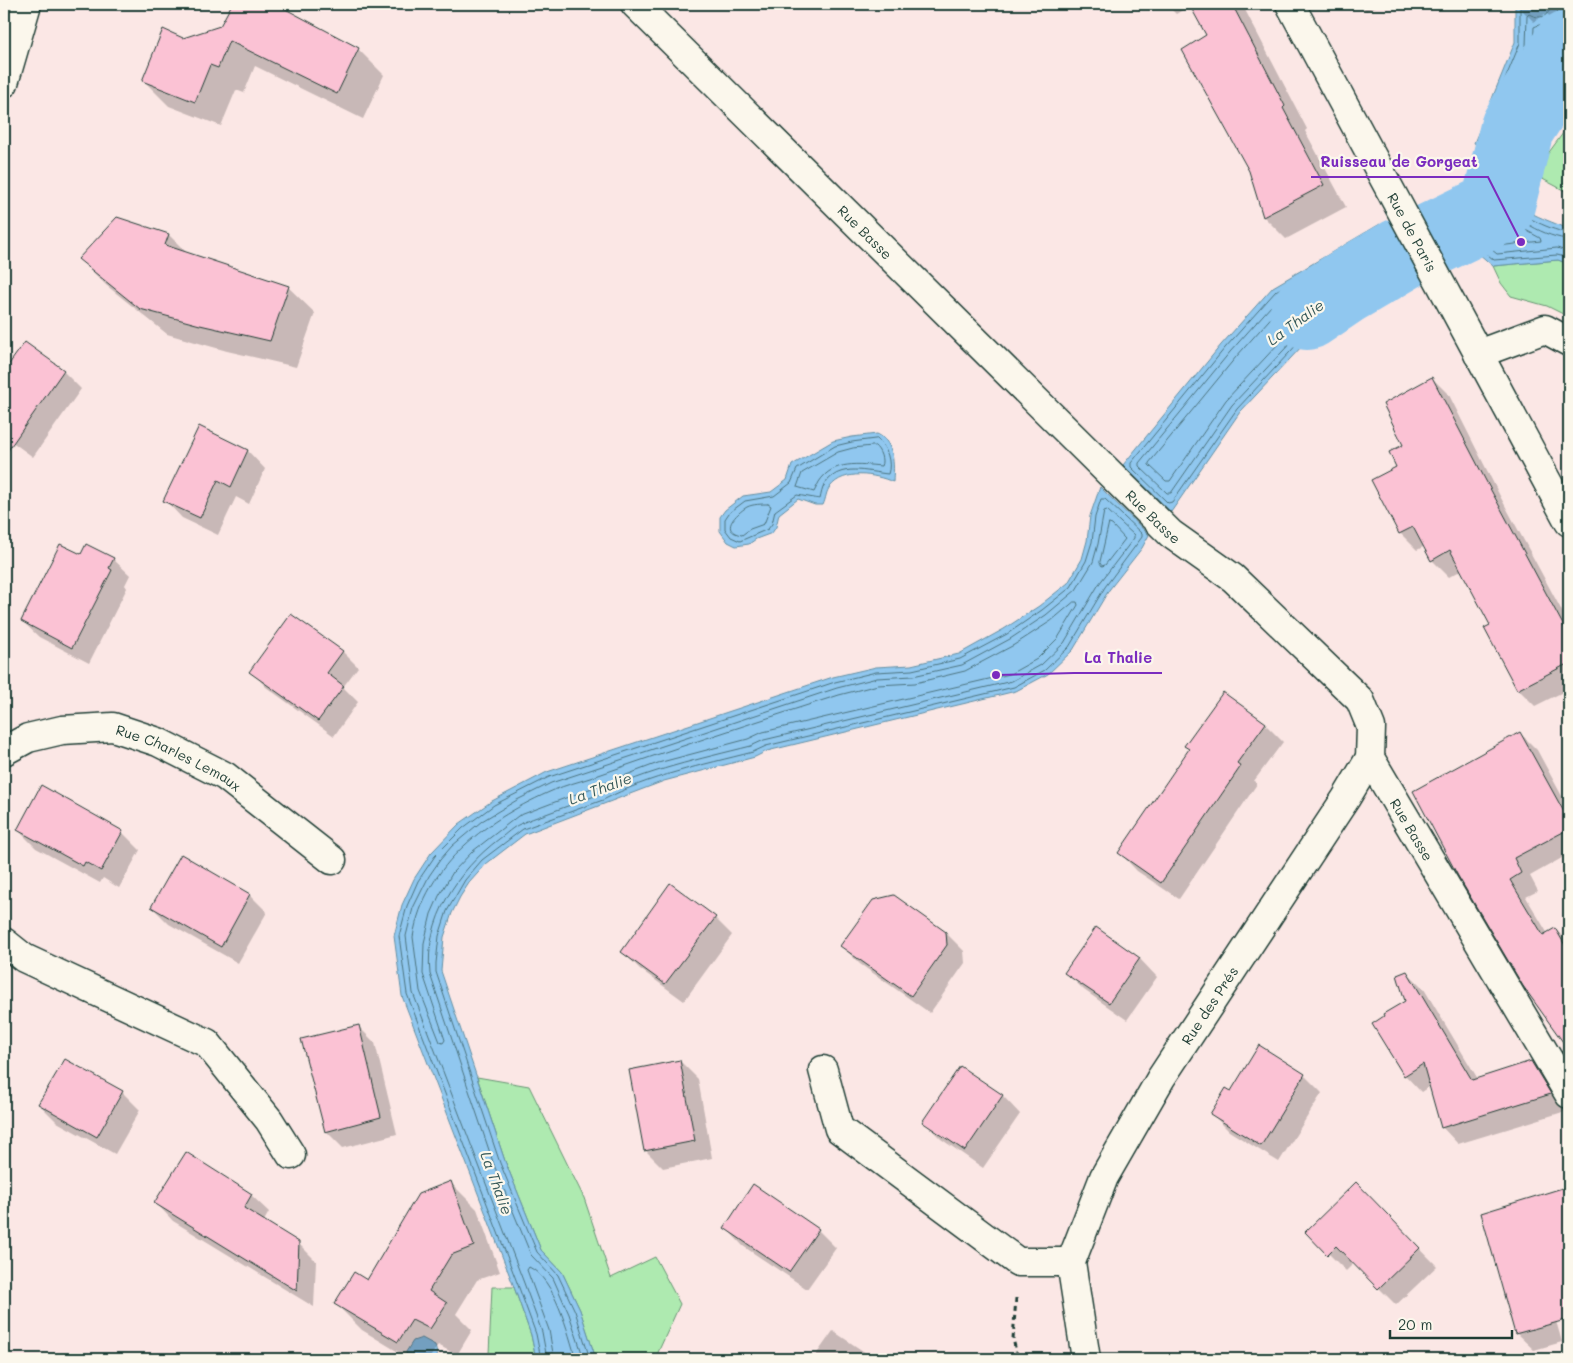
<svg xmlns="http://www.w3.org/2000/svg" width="1573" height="1363" font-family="Mali,sans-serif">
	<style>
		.green { fill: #aeeab0; stroke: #669472 }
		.water { fill: #90c7ef; stroke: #6390a4 }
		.shadow { fill: #0003 }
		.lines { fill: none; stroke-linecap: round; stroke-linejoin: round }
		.shore { stroke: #4c747f; stroke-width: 1 }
		.river { stroke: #90c7ef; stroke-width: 74 }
		.building { fill: #fbc2d4; stroke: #1f3d34 }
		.minor-casing { stroke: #1f3d34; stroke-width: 31 }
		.major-casing { stroke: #1f3d34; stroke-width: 31 }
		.path { stroke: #1f3d34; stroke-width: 3; stroke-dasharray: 5 4; stroke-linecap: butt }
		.minor { stroke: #fbf7ec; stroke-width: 28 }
		.major { stroke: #fbf7ec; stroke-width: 28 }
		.labels { text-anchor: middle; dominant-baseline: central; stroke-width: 4.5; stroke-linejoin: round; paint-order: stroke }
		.street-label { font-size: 14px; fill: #1f3d34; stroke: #fbf7ec }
		.water-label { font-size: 15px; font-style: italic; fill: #365959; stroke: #fbf7ec }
		.leader { fill: none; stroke: #7b2cbf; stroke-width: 2 }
		.callout-dot { fill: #7b2cbf; stroke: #fbf7ec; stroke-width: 2 }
		.callout-label { font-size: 15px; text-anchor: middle; font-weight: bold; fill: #7b2cbf; stroke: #fbf7ec; stroke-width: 4.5; stroke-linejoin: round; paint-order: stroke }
	</style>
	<rect width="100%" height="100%" fill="#fbe7e5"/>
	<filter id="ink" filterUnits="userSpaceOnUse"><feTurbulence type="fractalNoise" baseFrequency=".02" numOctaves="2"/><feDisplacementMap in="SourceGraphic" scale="10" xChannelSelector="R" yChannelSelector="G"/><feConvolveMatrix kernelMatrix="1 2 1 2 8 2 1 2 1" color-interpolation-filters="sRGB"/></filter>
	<g filter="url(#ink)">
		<g class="green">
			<path d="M1569,125V193L1533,174Z"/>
			<path d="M1558,260L1569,264V317L1547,306L1511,296L1501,283L1493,266Z"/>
			<path d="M477,1077L529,1086L584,1198L611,1278L655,1257L680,1304L655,1359H596L580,1310L562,1272L541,1250L505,1161Z"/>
			<path d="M492,1287H514L531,1335L536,1359H487L489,1354Z"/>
		</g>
		<g class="water">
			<path d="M1518,4H1536L1538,7L1542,4H1569C1569,16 1572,61 1568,69C1555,97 1496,168 1512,198C1520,212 1555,223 1569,229V264L1558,260L1493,266L1471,247L1448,209L1489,194L1504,157L1474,143L1515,42V6Z"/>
			<path d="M1380,224L1403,281L1305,343L1240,412L1171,512L1123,465L1221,345L1273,287Z"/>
			<path d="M877,434C895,442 894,465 893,482C875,474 844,469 830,487C826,491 826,499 823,505H815L798,499L779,514L776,527L772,533L756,539L749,544L736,546L728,542L720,531V517L725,510L743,496L771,492L787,480L792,465L833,441L852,437Z"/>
			<path d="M1100,487L1149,535L1142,548L1109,590L1073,650L1048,674L1016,691L767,751L755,757L664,781L525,834L486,864L469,883L460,897L452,913L444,937L441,971L505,1161L541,1250L562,1272L580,1310L596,1359H536L531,1335L514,1287L402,996L394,936L402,905L414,879L431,853L459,824L492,801L547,772L833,677L876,667L911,665L959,654L1004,629L1039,606L1068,583L1082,559L1087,541L1090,516Z"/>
			<path d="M422,1338L435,1345L438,1359H407L406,1352L413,1341Z"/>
		</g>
		<g class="shadow">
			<path d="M233,4H283L286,11L359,50L384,75L363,119L255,66L244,93L236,90L221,126L169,106L144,81L183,39L221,27Z"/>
			<path d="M1166,4H1242L1307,129L1305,131L1346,207L1286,239L1264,217L1208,35L1191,5L1176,14Z"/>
			<path d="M1359,4H1380L1366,11Z"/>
			<path d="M1516,4H1569V14L1557,23L1546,13L1534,22Z"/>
			<path d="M117,218L169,235L188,254L288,287L315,313L296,367L227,351L167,334L106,285L80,259Z"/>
			<path d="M25,344L63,371L81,389L33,457L4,436V373Z"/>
			<path d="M1432,378L1449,395L1501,498L1569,624V689L1535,706L1518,689L1492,625L1462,570L1449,577L1432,560L1425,546L1417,550L1400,533L1373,481L1398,468L1405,445Z"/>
			<path d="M200,428L248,451L265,469L249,504L236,497L218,535L182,518L165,500Z"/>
			<path d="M81,555L113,559L130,575L125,585L127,588L89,663L39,637L22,621Z"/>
			<path d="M342,651L358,667L343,687L358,702L334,736L266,687L251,671Z"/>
			<path d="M1265,724L1283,742L1254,781L1257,784L1179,899L1137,871L1120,853L1190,750L1186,746Z"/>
			<path d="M1520,733L1537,750L1569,809V854L1530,876L1538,891L1526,897L1548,934L1555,929L1563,937L1569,933V1048L1524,985L1459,876Z"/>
			<path d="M18,830L122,832L140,850L119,888L103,878L100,883L36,848Z"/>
			<path d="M250,895L267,912L238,963L169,924L152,907Z"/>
			<path d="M715,918L732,935L684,1001L640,969L622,951Z"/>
			<path d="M1096,929L1140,959L1157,977L1127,1020L1084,990L1066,972Z"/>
			<path d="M946,933L964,951L965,963L930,1013L860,964L842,946Z"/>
			<path d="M1407,972L1424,989L1478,1079L1531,1062L1547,1079L1566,1111L1458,1144L1442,1127L1430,1086L1421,1092L1405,1075Z"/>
			<path d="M358,1026L375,1043L397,1134L343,1148L326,1131Z"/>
			<path d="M680,1061L698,1079L712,1158L663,1168L645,1150Z"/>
			<path d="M961,1068L1003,1096L1020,1114L983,1168L941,1139L924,1122Z"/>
			<path d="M1304,1075L1322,1093L1279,1162L1229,1131L1211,1113Z"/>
			<path d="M122,1092L140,1110L115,1154L57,1122L39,1104Z"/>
			<path d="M451,1183L477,1209L500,1272L477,1280L456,1314L472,1330L457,1355L438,1345L429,1359H410L362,1330L336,1304L367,1281Z"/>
			<path d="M1356,1184L1437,1266L1396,1305L1354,1263L1346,1271L1307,1232Z"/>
			<path d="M754,1186L818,1230L836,1248L807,1289L743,1246L726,1228Z"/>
			<path d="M1569,1188V1302L1552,1307L1562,1342L1534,1350L1516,1333L1483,1214Z"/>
			<path d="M251,1195L269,1212L264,1221L298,1243L316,1261L314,1307L173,1221L156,1203Z"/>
			<path d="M833,1331L875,1359H813Z"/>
		</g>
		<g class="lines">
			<g class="shore">
				<path d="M1520,4V43L1481,138L1482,141L1509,154H1512L1563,68L1569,65"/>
				<path d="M1551,4C1550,17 1540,20 1529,14L1527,16L1526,46L1489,135L1490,138L1507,146L1510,145L1558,64L1563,60L1569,59"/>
				<path d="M1559,4C1558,23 1547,21 1534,27L1533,48L1499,131L1500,134L1504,136L1507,135L1552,59L1560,53L1569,51"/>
				<path d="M1498,211L1511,222L1540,238L1541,241L1498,246L1485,235L1477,220L1478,218Z"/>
				<path d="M1375,232L1378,234L1395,280L1302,339L1237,409L1172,502L1168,503L1131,467V463L1225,348L1276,291Z"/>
				<path d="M1569,233C1553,231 1520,216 1509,203C1505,197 1504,187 1505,180L1503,178L1501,179L1491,198L1456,213L1475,244L1494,260L1557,255L1569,258"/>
				<path d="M1569,239C1546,238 1513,218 1500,200L1466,216L1480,240L1497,254L1557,248L1569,252"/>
				<path d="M1372,241L1375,243L1388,275L1387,277L1298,335L1232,405L1171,493H1167L1139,466V463L1230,352L1280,296Z"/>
				<path d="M1368,252L1371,253L1378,274L1292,329L1226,400L1170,481H1166L1149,465V463L1236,357L1285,302Z"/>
				<path d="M877,439C887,446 892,463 888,474C867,472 840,462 825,484C822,488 821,495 820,499L797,495L775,511L772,524L768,529L740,541L731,537L725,529V519L729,513L745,501L774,496L791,483L797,469L835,446L852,442Z"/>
				<path d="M875,446C880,450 884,460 881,466C860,464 833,460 819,482C817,485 816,489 814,492L797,487L802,473L838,452L853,448Z"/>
				<path d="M768,504L771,506L764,524L750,529L742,535C718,531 737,513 747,507C753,504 762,504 768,504Z"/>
				<path d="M1109,524L1112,525L1125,539L1105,565L1102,566L1100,563Z"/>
				<path d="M1074,602H1077L1078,605L1058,638L1037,659L1010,674L763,732L748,739L658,763L518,816L473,851L453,872L439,896L431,914L424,943L423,974L445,1040L443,1043L440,1042L420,991L413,937C425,863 489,818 554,790C565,785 578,782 590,778C614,770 638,761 662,753C721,733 780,714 839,695L878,685L915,683L965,671L1014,645L1051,621Z"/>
				<path d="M541,1359L536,1334L518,1285L407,994L399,936L407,906L418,881L435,856L463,828L494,805L549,777L835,682L876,672L912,670L960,659L1007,634L1042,610L1071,587L1086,561L1092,542L1095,517L1101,499H1105L1142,534V537L1105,587L1069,647L1045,670L1014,687L766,746L753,752C702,765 649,776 603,800L523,829L482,860L465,880L447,911L439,936L436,963V972L500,1163L537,1252L558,1275L575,1311L590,1359"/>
				<path d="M547,1359L542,1332L524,1283L413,993L406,936L413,908L429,876L440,860L452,846L482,821L517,800L551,783L837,688L877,678L913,676L962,665L1010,639L1046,615L1076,590L1093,562L1098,544L1104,511L1107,510L1134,535V538L1099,584L1064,643L1041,665L1012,681L764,740L751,746C700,759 647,770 600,794C582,801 564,807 546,814C537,817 528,820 520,824C513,827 506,834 499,839C458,870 424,920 430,974L494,1165L531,1255L553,1278L569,1314L584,1359"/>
				<path d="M554,1359L549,1330L527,1270L529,1267C555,1279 568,1333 576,1359"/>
			</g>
			<path class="river" d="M1307,313L1344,288L1402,254L1497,208L1517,128L1569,47"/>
		</g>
		<g class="building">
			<path d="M232,4H276L359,48L337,94L229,41L218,68L210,65L195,102L142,81L163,29L183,38L220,26Z"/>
			<path d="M1189,4H1232L1285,106L1283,108L1324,185L1263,217L1249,171L1182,50L1206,35Z"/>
			<path d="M117,217L169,234L165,245L289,286L270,341L200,325L140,309L78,259Z"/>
			<path d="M25,342L64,370L4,456V371Z"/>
			<path d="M1432,377L1485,479L1569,636V663L1517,690L1484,628L1490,625L1450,550L1431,561L1413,527L1399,534L1371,480L1396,467L1389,452L1403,445L1383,404Z"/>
			<path d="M199,426L248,450L231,487L218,480L200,518L163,501Z"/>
			<path d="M60,544L81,554L86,544L114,558L109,568L112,570L72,648L21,621Z"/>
			<path d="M291,614L343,651L327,673L344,686L318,721L249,672Z"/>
			<path d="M1223,692L1266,723L1237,763L1241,766L1161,883L1118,853L1189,749L1184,746Z"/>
			<path d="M1520,732L1569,821V829L1514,858L1521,873L1510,880L1543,935L1555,928L1569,952V1064L1562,1051L1568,1049L1523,986L1458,876L1413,791Z"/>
			<path d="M41,785L123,831L101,871L85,862L83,866L17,830Z"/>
			<path d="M181,854L250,894L221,947L151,907Z"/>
			<path d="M670,883L716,917L665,984L621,952Z"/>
			<path d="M894,895L946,932L947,945L911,996L840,946L873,900Z"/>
			<path d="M1096,927L1140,958L1109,1003L1064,973Z"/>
			<path d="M1407,971L1472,1080L1531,1061L1551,1094L1441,1128L1423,1064L1404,1076L1372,1024L1384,1016L1383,1014L1405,1001L1397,975Z"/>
			<path d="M359,1025L381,1117L325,1132L301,1039Z"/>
			<path d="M1259,1045L1305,1074L1261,1146L1210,1114L1226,1088L1231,1091Z"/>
			<path d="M65,1059L123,1091L97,1137L38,1104Z"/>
			<path d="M680,1060L695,1141L644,1151L629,1070Z"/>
			<path d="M960,1066L1003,1095L965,1151L922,1122Z"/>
			<path d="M186,1152L252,1194L244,1208L299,1242L297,1291L154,1203Z"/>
			<path d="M451,1181L474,1246L451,1255L429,1291L447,1303L430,1329L412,1320L398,1342L334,1304L354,1272L367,1280L418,1194Z"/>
			<path d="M1356,1182L1420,1248L1378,1289L1336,1246L1327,1255L1305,1232Z"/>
			<path d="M753,1184L819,1229L789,1272L724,1228Z"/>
			<path d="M1569,1186V1319L1515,1334L1481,1213Z"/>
		</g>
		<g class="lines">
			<g class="minor-casing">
				<g id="minor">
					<path id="s1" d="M635,4L1171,534L1233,578L1360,700L1371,727L1370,758L1569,1094"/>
					<path d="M4,83L27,4"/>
					<path d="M1478,354L1545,329L1569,342"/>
					<path id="s2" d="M4,751L28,738L62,730L113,727L158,742L225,776L332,860"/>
					<path d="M4,942L24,958L207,1043L269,1120L291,1155"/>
					<path d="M823,1070L839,1129L1018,1262H1071"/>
					<path id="s3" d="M1086,1359L1071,1262L1104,1177L1161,1078L1346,798L1370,758"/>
				</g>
			</g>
			<g class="major-casing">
				<g id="major">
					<path id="s4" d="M1290,4L1569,522"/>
				</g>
			</g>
			<path class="path" d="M1016,1298L1013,1339L1018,1359"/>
			<use href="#minor" class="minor"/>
			<use href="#major" class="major"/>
		</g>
	</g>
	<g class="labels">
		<g class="street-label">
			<text stroke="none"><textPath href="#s1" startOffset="324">Rue Basse</textPath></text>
			<text stroke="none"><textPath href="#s4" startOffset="259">Rue de Paris</textPath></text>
			<text stroke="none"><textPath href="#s1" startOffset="729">Rue Basse</textPath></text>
			<text stroke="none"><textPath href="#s2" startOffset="186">Rue Charles Lemaux</textPath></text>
			<text stroke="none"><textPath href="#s1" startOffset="1149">Rue Basse</textPath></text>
			<text stroke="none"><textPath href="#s3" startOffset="391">Rue des Prés</textPath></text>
		</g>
		<g class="water-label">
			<text transform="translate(1295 322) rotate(-36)">La Thalie</text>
			<text transform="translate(600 788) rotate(-20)">La Thalie</text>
			<text transform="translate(497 1183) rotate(70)">La Thalie</text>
		</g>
	</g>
	<path class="leader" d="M1521 242L1488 177H1311M996 675L1074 673H1162"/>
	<g class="callout-dot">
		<circle cx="1521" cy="242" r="5"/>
		<circle cx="996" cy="675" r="5"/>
	</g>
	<g class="callout-label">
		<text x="1399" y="167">Ruisseau de Gorgeat</text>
		<text x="1118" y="663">La Thalie</text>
	</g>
	<rect width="1573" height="1363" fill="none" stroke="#fbf7ec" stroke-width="20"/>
	<rect x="10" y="10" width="1553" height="1343" fill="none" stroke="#1f3d34" stroke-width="2" filter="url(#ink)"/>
	<path d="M1390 1330v8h122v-8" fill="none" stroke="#1f3d34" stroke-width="2.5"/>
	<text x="1398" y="1330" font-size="15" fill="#1f3d34" stroke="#fbf7ec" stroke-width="4" paint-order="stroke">20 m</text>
</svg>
